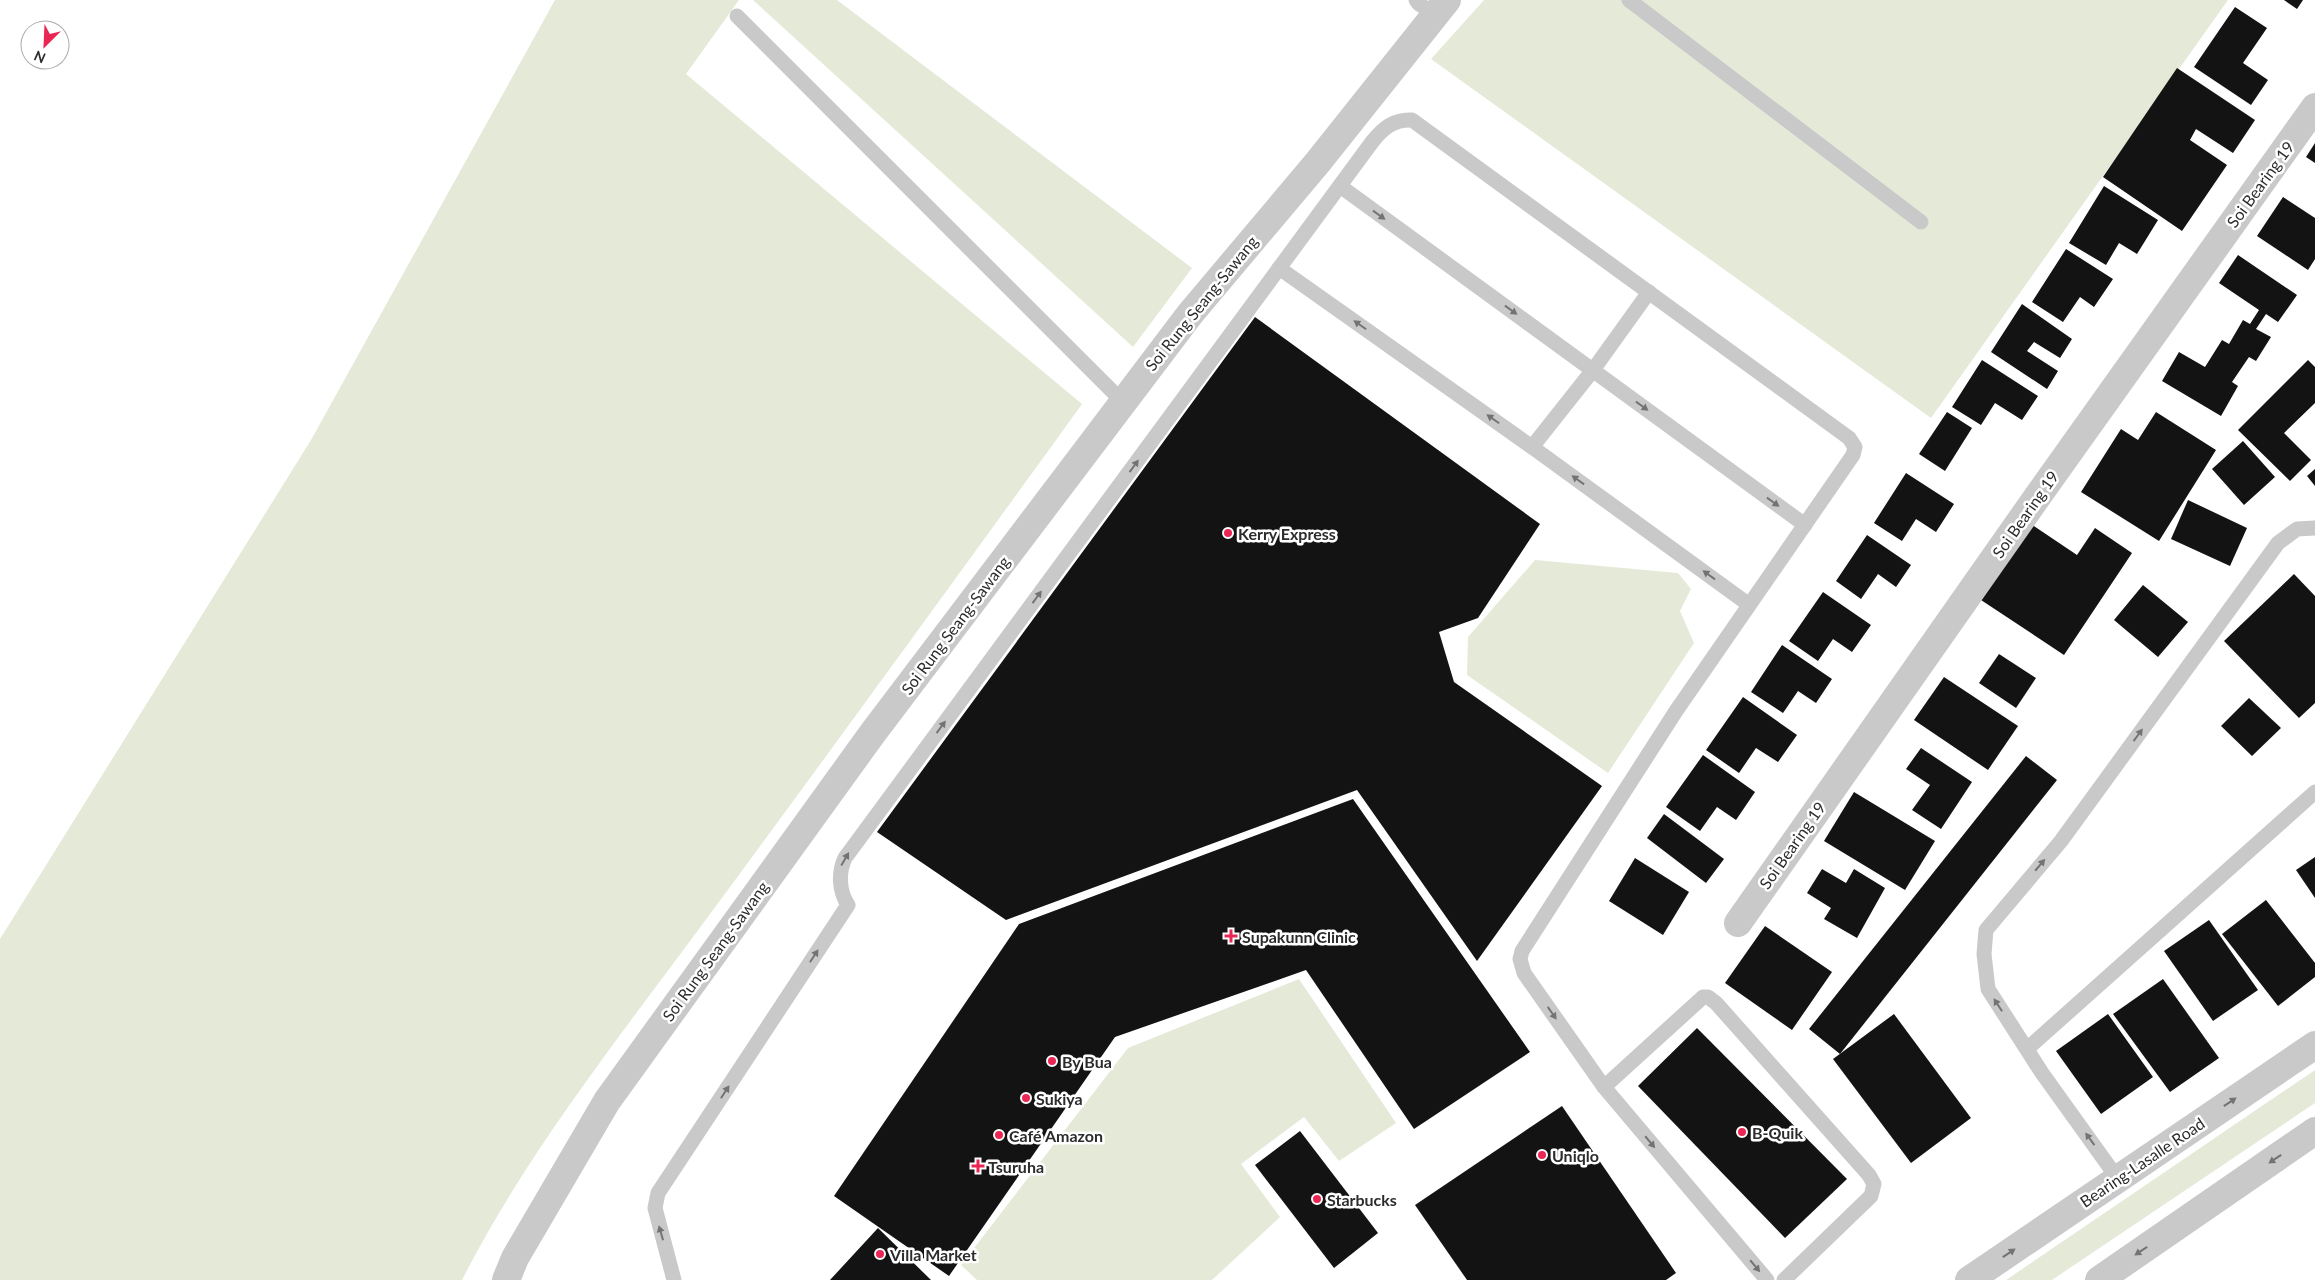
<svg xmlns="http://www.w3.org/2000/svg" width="2315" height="1280" font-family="Lato,sans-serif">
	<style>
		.green { fill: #e5ead8 }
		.building { fill: #131313 }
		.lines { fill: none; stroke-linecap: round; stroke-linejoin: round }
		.service { stroke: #c9c9c9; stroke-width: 15 }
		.minor { stroke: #c9c9c9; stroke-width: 28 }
		.tertiary { stroke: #c9c9c9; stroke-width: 28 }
		.oneway { fill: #737373 }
		.poi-dot { fill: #ea2654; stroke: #fff; stroke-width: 2 }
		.labels { text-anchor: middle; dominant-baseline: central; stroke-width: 5; stroke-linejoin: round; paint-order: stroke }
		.street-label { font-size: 16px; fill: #2c2c2c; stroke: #fff }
		.poi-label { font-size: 16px; font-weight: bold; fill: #2c2c2c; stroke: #fff; text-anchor: start }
	</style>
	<rect width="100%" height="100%" fill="#fff"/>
	<g class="green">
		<path d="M555,0H739L686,74L1082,404C960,573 837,742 713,910C625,1030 530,1147 462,1280H0V939L311,440Z"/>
		<path d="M753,0H837L1192,268L1133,347Z"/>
		<path d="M1484,0H2228L1931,418L1431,59Z"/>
		<path d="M1535,560L1678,573L1691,589L1680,611L1694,643L1608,773L1467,675L1468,637Z"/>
		<path d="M1299,979L1396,1123L1339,1161L1304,1117L1241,1164L1280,1217L1212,1280H977L961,1265L1128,1048Z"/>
		<path d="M2315,1070V1103L2052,1280H2006Z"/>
	</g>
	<g class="building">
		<path d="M2284,0H2303L2297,9Z"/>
		<path d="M2235,7L2267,28L2243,63L2268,80L2251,105L2194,67Z"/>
		<path d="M2177,68L2255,120L2233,153L2196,129L2190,140L2227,165L2182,231L2103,177Z"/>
		<path d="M2315,143V163L2306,157Z"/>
		<path d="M2104,186L2158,220L2137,254L2119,243L2106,265L2069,243Z"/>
		<path d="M2283,197L2315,218V259L2308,270L2257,236Z"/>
		<path d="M2066,249L2113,279L2094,307L2080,297L2063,322L2032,302Z"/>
		<path d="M2238,255L2297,295L2278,322L2266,314L2256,329L2271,337L2256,361L2249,357L2232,382L2238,386L2221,416L2162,381L2179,352L2205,367L2222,340L2229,344L2243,320L2250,324L2259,310L2219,283Z"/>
		<path d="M2022,304L2072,339L2060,358L2034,342L2027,351L2058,371L2047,389L1991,352Z"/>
		<path d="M1255,317L1540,524L1478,618L1439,632L1454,682L1602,786L1477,961L1357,790L1006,920L877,832Z"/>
		<path d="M1982,360L2038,396L2022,420L1995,403L1981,425L1952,407Z"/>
		<path d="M2308,360L2315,367V403L2284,433L2311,460L2290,481L2238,430Z"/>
		<path d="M1947,412L1972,428L1945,471L1919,454Z"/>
		<path d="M2156,412L2216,450L2159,541L2081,492L2121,429L2138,440Z"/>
		<path d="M2243,441L2275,477L2244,505L2212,469Z"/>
		<path d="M2315,469V486L2307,476Z"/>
		<path d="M1906,473L1954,504L1936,532L1916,519L1902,541L1874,523Z"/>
		<path d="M2188,500L2247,528L2230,566L2171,539Z"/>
		<path d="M2031,524L2077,555L2095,528L2132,553L2064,655L1981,600Z"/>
		<path d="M1867,535L1911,565L1896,587L1878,574L1861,599L1836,581Z"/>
		<path d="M2294,574L2315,596V703L2299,718L2224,641Z"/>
		<path d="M2143,585L2188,622L2158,657L2114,620Z"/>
		<path d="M1823,592L1871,625L1852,652L1833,639L1818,661L1789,641Z"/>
		<path d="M1782,645L1832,679L1816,703L1798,691L1783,713L1751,692Z"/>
		<path d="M1999,654L2036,678L2016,708L1979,683Z"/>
		<path d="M1944,677L2018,726L1988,770L1914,720Z"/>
		<path d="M1743,697L1797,735L1778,762L1756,748L1739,773L1706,750Z"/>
		<path d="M2249,698L2281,728L2252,756L2221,726Z"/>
		<path d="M1921,748L1972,782L1941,829L1912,810L1930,785L1906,769Z"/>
		<path d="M1703,755L1755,792L1736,820L1717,807L1700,831L1666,807Z"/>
		<path d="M2026,756L2057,780L1840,1054L1809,1029Z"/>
		<path d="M1854,792L1935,841L1905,890L1824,841Z"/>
		<path d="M1353,799L1530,1052L1414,1129L1306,970L1115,1037L949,1276L834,1196L1019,924Z"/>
		<path d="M1664,814L1724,859L1706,883L1647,838Z"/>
		<path d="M2315,857V898L2296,870Z"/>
		<path d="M1635,858L1689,892L1663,935L1609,901Z"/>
		<path d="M1822,869L1846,883L1854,869L1885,888L1857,938L1824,919L1831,908L1807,893Z"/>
		<path d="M2266,900L2315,963V977L2278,1006L2222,934Z"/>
		<path d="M2209,920L2258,990L2213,1021L2164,951Z"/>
		<path d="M1765,926L1832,972L1792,1030L1725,983Z"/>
		<path d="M2163,979L2219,1058L2170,1092L2113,1014Z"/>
		<path d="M1894,1014L1971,1118L1911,1163L1833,1059Z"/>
		<path d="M2108,1014L2153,1077L2101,1114L2056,1051Z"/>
		<path d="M1697,1028L1847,1179L1785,1238L1638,1086Z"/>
		<path d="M1562,1106L1676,1273L1666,1280H1467L1415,1205Z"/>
		<path d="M1300,1131L1378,1233L1334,1268L1255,1165Z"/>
		<path d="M878,1228L931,1280H830Z"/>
	</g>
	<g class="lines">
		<g class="service">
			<path d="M1416,0L1419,4L1435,14"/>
			<path d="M1629,0L1921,222"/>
			<path d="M737,16L1123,402"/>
			<path d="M1340,186L1805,525"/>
			<path d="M1279,268L1532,447L1748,604"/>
			<path d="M1532,447L1593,370L1649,292"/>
			<path d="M2027,1049L2315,792"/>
			<path d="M1604,1087L1703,997H1708L1716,1003L1869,1175L1874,1184L1871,1196L1784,1280"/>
			<path d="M2118,1179L2042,1073L1988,989L1984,954L1986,930L2061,841L2278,543L2297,529L2315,528"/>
			<path d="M674,1280L655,1208L658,1193L848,905C839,891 838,873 845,858L1372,142C1383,128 1394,119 1412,120L1849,438L1855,447L1853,455L1676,711L1522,951L1520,959L1524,973L1604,1087L1767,1280"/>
		</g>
		<g class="minor">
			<path d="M1738,923L2035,500L2315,107"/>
			<path d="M506,1280L515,1258L607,1101L872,734L1190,314L1318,162L1447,0"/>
		</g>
		<g class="tertiary">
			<path d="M1969,1280L2315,1045"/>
			<path d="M2099,1280L2315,1131"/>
		</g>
	</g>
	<defs><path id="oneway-solid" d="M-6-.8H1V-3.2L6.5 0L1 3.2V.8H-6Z" transform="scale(1.25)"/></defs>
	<g class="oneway">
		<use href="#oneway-solid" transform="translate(1379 215) rotate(36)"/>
		<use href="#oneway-solid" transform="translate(1511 310) rotate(36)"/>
		<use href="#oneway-solid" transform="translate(1360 325) rotate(-145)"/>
		<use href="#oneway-solid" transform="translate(1642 406) rotate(36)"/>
		<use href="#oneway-solid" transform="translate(1493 419) rotate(-145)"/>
		<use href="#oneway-solid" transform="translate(1134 466) rotate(-54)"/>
		<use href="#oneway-solid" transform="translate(1578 480) rotate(-144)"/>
		<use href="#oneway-solid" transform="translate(1773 502) rotate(36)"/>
		<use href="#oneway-solid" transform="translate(1709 575) rotate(-144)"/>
		<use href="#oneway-solid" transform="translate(1037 597) rotate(-54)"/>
		<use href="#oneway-solid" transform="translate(941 727) rotate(-54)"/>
		<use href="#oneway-solid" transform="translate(2138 735) rotate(-54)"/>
		<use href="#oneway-solid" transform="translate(845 859) rotate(-60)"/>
		<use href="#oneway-solid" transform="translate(2040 865) rotate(-50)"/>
		<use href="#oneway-solid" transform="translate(814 956) rotate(-57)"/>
		<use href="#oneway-solid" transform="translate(1998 1005) rotate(-123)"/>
		<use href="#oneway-solid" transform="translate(1552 1013) rotate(55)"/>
		<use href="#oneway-solid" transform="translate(725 1092) rotate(-57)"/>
		<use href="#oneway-solid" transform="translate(2230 1102) rotate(-34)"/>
		<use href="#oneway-solid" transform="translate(2090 1139) rotate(-126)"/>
		<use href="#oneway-solid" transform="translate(1650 1142) rotate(50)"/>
		<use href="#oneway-solid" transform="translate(2275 1159) rotate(146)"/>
		<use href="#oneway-solid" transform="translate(661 1233) rotate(-106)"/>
		<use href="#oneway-solid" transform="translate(2141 1251) rotate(146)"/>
		<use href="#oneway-solid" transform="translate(2009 1253) rotate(-34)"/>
		<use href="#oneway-solid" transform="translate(1755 1266) rotate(50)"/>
	</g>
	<g class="poi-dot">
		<circle cx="1228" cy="533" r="5"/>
		<path d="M1228.5 928.5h5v5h5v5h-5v5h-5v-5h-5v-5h5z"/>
		<circle cx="1052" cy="1061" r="5"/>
		<circle cx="1026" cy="1098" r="5"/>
		<circle cx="1742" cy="1132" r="5"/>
		<circle cx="999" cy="1135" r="5"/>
		<circle cx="1542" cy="1155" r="5"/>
		<path d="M975.5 1158.5h5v5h5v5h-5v5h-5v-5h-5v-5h5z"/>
		<circle cx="1317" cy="1199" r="5"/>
		<circle cx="880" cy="1254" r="5"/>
	</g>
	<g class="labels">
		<g class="street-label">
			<text transform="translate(2260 184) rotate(-54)">Soi Bearing 19</text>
			<text transform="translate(1201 303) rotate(-51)">Soi Rung Seang-Sawang</text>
			<text transform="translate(2025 514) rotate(-55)">Soi Bearing 19</text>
			<text transform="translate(955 625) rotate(-53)">Soi Rung Seang-Sawang</text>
			<text transform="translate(1792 845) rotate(-55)">Soi Bearing 19</text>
			<text transform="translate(715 951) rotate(-54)">Soi Rung Seang-Sawang</text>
			<text transform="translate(2142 1162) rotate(-34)">Bearing-Lasalle Road</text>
		</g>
		<g class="poi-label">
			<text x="1238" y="533">Kerry Express</text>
			<text x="1242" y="936">Supakunn Clinic</text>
			<text x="1062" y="1061">By Bua</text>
			<text x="1036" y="1098">Sukiya</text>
			<text x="1752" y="1132">B-Quik</text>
			<text x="1009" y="1135">Café Amazon</text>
			<text x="1552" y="1155">Uniqlo</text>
			<text x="988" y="1166">Tsuruha</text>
			<text x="1327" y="1199">Starbucks</text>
			<text x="890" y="1254">Villa Market</text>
		</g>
	</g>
	<g transform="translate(45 45) rotate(204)"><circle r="24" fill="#ffffff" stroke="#ababab"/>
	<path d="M0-4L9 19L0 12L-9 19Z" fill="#ea2654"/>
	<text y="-8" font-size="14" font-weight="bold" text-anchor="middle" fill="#2c2c2c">N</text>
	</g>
</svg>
